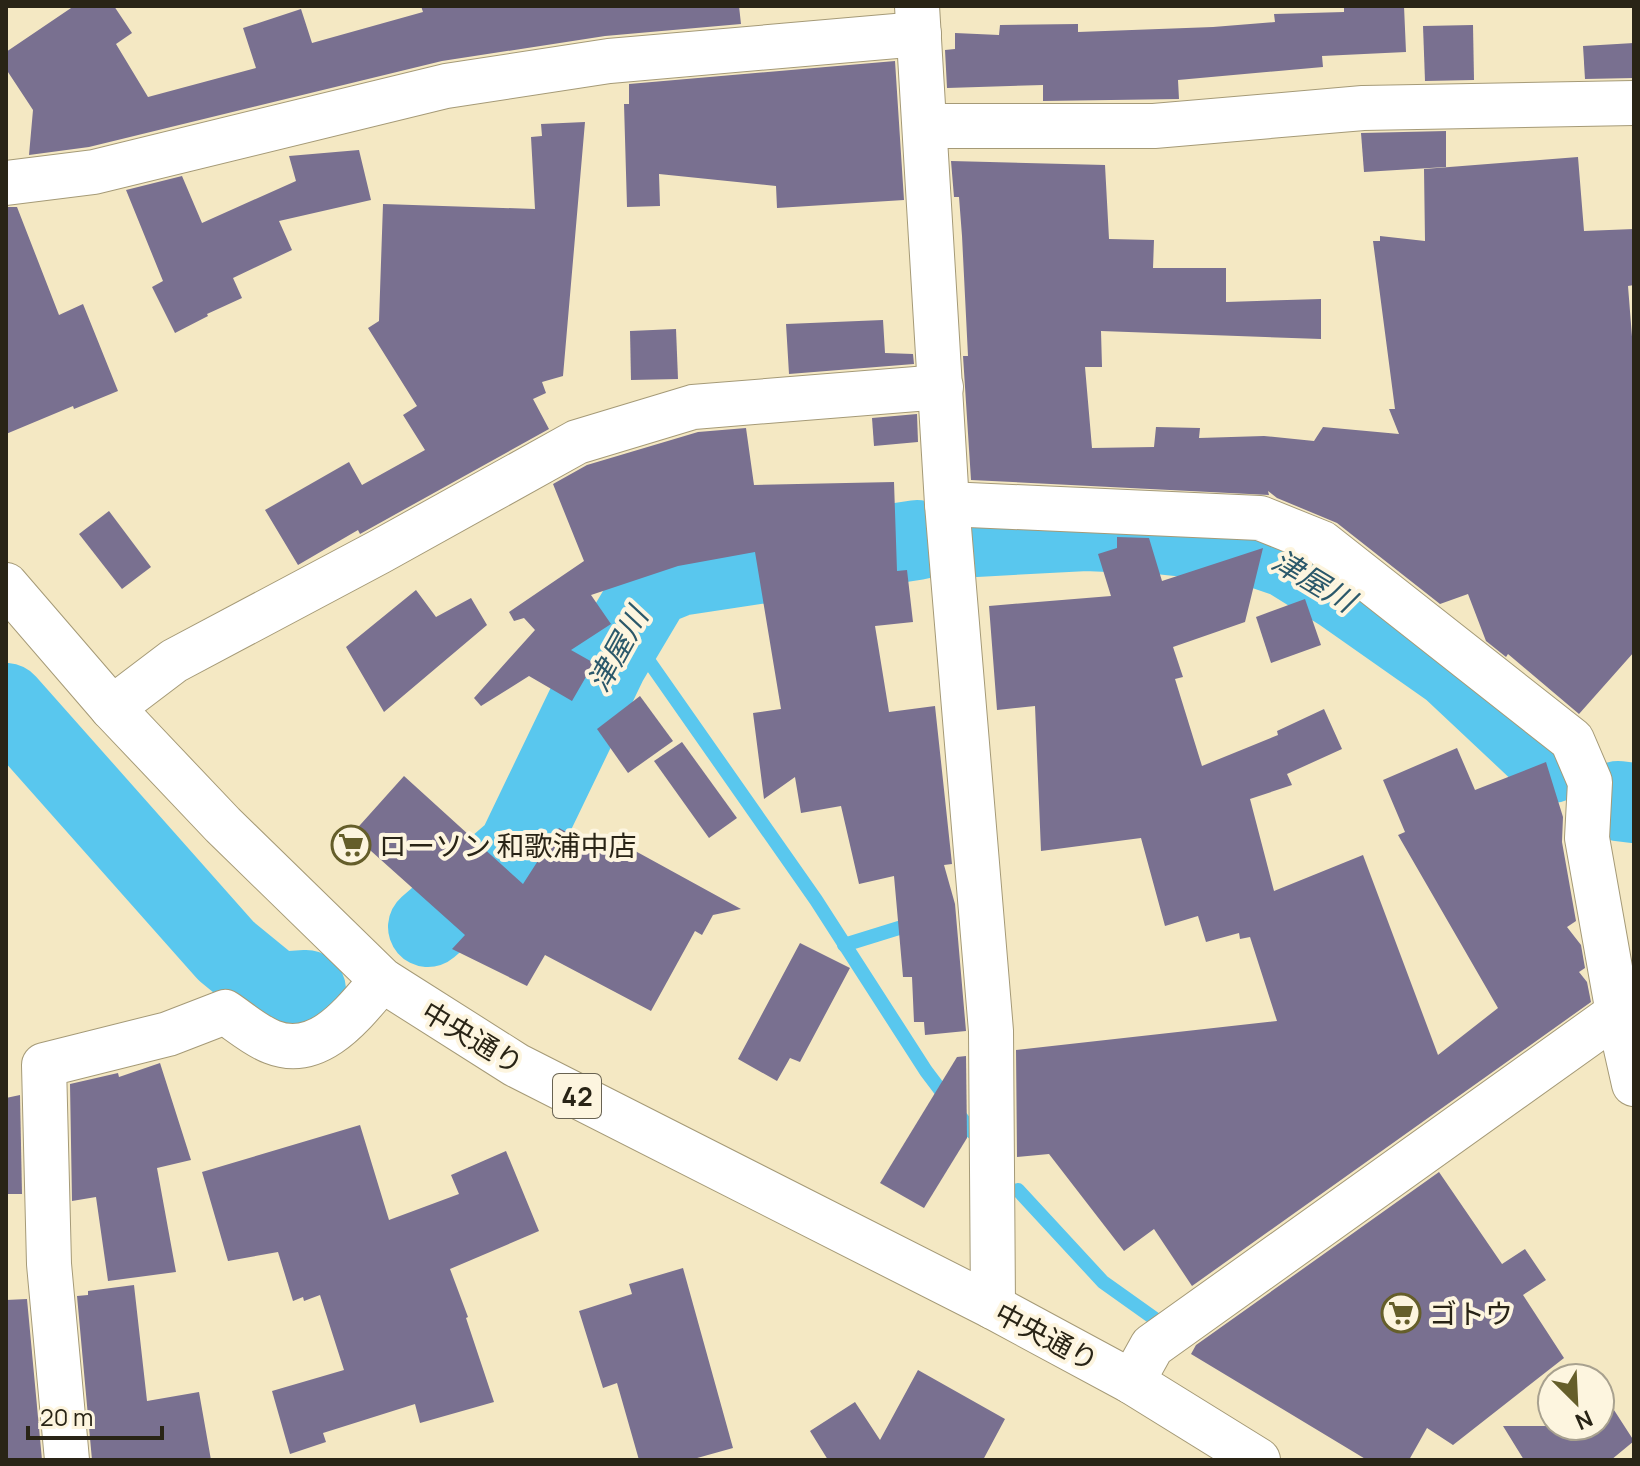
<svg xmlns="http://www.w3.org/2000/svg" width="1640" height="1466" font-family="Manrope,'Noto Sans JP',sans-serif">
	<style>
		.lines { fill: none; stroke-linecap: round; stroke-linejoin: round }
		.stream { stroke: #59c7ee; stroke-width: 14 }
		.river { stroke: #59c7ee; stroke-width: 80 }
		.building { fill: #797090 }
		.minor-casing { stroke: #a59a77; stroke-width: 46 }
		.trunk-casing { stroke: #a59a77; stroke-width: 46 }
		.minor { stroke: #fff; stroke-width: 44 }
		.trunk { stroke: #fff; stroke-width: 44 }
		.labels { text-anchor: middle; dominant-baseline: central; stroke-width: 8; stroke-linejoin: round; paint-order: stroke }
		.shield { fill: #fdf5df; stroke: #696352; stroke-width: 2 }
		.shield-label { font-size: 26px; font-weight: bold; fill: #292416 }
		.poi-label { font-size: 28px; fill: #292416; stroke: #fdf5df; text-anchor: start }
		.street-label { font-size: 28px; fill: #292416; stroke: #fdf5df }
		.water-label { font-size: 30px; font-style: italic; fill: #2b586a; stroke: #fdf5df }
	</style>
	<rect width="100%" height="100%" fill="#f4e8c3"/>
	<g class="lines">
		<g class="stream">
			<path d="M608,661L648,660L816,900L926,1071L972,1132"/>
			<path d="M844,945L915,923"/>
			<path d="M1018,1190L1103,1282L1155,1319"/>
		</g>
		<g class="river">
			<path d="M975,537L1086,531L1157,534L1244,543L1288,558L1341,591L1452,669L1552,763"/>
			<path d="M6,703L226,951L276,992L306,990"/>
			<path d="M1618,801L1634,803"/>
			<path d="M428,927L517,850L608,661L652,587L679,576L917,540"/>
		</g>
	</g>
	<g class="building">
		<path d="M74,6H114L132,33L116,44L148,97L256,68L243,28L301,9L312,43L423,12L421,6H739L741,24L605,36L442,61L89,147L29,155L33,110L6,69V52Z"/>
		<path d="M1344,6H1404L1406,52L1322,56L1323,67L1178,80L1179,99L1043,101V85L947,88L945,50L955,49V33L999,35L1000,25L1078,24V32L1213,27L1275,22L1274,14L1344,12Z"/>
		<path d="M1473,25L1474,80L1425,81L1423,26Z"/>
		<path d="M1634,43V78L1585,79L1583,46Z"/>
		<path d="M895,61L904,200L777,208L776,186L659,174L660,206L627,207L624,104H629V84Z"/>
		<path d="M585,122L563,376L542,382L546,393L533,399L549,429L360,534L358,530L298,565L265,510L349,462L362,485L425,450L403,415L417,406L368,328L379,321L383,204L535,209L531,137L542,136L541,124Z"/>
		<path d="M1446,131V167L1364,172L1361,133Z"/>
		<path d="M359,150L371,200L279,221L292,250L233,278L242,298L207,314L208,316L175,333L152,287L163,281L126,190L182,176L202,223L296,181L289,156Z"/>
		<path d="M1578,157L1584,231L1634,229V285L1628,286L1634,362V652L1579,714L1508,654L1506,657L1486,641L1468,594L1440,604L1337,523L1277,498L1268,491L1269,495L971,480L963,356H968L962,236L959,197H954L951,161L1105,165L1109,239L1154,240L1153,268H1226V302L1321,299V339L1101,331L1102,367H1085L1092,448L1154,447L1156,427L1200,428L1199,438L1264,436L1314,441L1323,427L1399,434L1389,409H1395L1373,241H1380V236L1425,241L1424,169Z"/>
		<path d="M6,207H17L59,315L83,304L118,391L74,409L73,406L6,434Z"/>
		<path d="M883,320L885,353L913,354L914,364L789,374L786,324Z"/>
		<path d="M676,329L678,379L631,380L630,331Z"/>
		<path d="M917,414L918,442L874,446L872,418Z"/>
		<path d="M746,428L754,485L894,482L897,571L907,570L913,622L875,626L889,712L935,706L952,864L944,865L955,904L966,1031L925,1035L924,1022H914L912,977H903L894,876L859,884L841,806L801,813L795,777L764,799L753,713L781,709L755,552L678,566L591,595L611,624L571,650L594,663L572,701L529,676L481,706L474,698L535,630L524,618L514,621L509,612L584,561L553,484L587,465L698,432Z"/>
		<path d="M109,511L151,567L122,589L79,534Z"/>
		<path d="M1117,537L1149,538L1162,581L1263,548L1245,622L1173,647L1183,677L1175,679L1202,766L1278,735L1277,731L1324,709L1342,749L1287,774L1292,785L1250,799L1274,891L1363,855L1438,1055L1498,1008L1398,835L1405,832L1383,780L1457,748L1475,790L1546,762L1563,817L1562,842L1576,921L1567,927L1581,945L1585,968L1579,972L1587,982L1591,1002L1192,1286L1154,1229L1124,1251L1049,1154L1017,1157L1016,1050L1277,1021L1250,937L1240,939L1239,933L1206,942L1198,916L1165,926L1141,838L1041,851L1035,706L997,710L989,606L1111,596L1098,554L1117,548Z"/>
		<path d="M416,590L436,617L471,598L487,625L384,712L346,647Z"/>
		<path d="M1305,599L1321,645L1271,663L1256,617Z"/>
		<path d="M640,696L673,741L628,773L597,729Z"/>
		<path d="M682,742L737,818L709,838L654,761Z"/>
		<path d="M404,776L523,884L559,828L620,861L628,847L741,909L713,915L702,935L695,931L651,1011L545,955L527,986L452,949L465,935L352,834Z"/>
		<path d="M800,943L850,968L800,1062L790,1058L777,1081L738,1059Z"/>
		<path d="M966,1056L967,1138L924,1208L880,1183L957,1057Z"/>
		<path d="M160,1063L191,1160L157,1168L176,1272L108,1281L96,1197L72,1201L70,1084L118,1073L119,1077Z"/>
		<path d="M20,1095L22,1194H6V1098Z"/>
		<path d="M360,1125L389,1220L459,1194L451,1175L506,1151L539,1231L450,1269L468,1317L466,1318L494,1402L420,1423L415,1404L323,1433L326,1442L290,1454L272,1391L344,1370L320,1295L304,1301L303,1297L293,1301L278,1252L228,1261L202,1172Z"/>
		<path d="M1439,1172L1502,1264L1525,1249L1546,1280L1523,1295L1564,1358L1453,1445L1427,1428L1409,1460H1367L1191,1354L1196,1345Z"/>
		<path d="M683,1268L733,1448L690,1460H639L617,1383L603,1388L579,1311L632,1294L629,1284Z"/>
		<path d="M134,1285L147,1401L199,1392L211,1460H92L77,1296L88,1295V1291Z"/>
		<path d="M27,1299L42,1460H6V1300Z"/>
		<path d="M918,1370L1005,1419L983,1460H828L810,1431L855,1402L880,1440Z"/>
		<path d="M1614,1410L1634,1441L1611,1460H1524L1503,1426H1600V1419Z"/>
	</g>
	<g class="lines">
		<g class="minor-casing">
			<g id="minor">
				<path d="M917,6L947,504L991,1031L993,1307"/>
				<path d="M925,126H1154L1363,108L1634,103"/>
				<path d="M6,183L94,172L446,86L609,61L919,34"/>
				<path d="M947,504L1260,518L1322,543L1572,740L1590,782L1587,838L1618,1013L1634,1084"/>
				<path d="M112,708L174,661L379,552L577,442L693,407L941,387"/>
				<path d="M1132,1382L1152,1346L1618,1013"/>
				<path d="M67,1460L49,1264L44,1065L168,1034L225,1012C240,1022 256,1036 272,1042C320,1061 355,1011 382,980"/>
			</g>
		</g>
		<g class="trunk-casing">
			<path id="trunk" d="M6,585L112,708L223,825L382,980L516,1065L993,1307L1132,1382L1258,1460"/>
		</g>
		<use href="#minor" class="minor"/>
		<use href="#trunk" class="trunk"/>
	</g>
	<defs>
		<g id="supermarket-ring" transform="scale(2)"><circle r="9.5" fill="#fdf5df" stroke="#655e2a" stroke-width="1.5"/><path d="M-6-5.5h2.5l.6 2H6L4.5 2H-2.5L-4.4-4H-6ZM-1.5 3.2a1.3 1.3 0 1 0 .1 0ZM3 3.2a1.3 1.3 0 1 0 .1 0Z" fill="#655e2a"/></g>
	</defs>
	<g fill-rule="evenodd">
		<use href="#supermarket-ring" x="351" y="845"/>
		<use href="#supermarket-ring" x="1401" y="1313"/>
	</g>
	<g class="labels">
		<rect class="shield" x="553" y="1074" width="48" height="44" rx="6"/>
		<g class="shield-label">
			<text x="577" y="1096">42</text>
		</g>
		<g class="poi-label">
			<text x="379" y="845">ローソン 和歌浦中店</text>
			<text x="1429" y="1313">ゴトウ</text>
		</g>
		<g class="street-label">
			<text transform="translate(473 1037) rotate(31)">中央通り</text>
			<text transform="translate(1047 1336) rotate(28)">中央通り</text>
		</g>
		<g class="water-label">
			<text transform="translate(1314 580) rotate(31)">津屋川</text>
			<text transform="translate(617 649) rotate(-61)">津屋川</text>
		</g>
	</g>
	<rect width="1640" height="1466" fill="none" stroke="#292416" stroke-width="16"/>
	<g transform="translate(1576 1402) rotate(156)"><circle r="38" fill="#fdf5df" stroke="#a8a18f" stroke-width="2"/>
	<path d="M0-6L14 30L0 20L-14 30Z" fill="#655e2a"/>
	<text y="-12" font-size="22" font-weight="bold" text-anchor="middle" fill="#292416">N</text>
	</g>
	<path d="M28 1426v12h134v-12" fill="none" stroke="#292416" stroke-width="4"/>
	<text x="40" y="1426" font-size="24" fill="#292416" stroke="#fdf5df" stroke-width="6" paint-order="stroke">20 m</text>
</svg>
